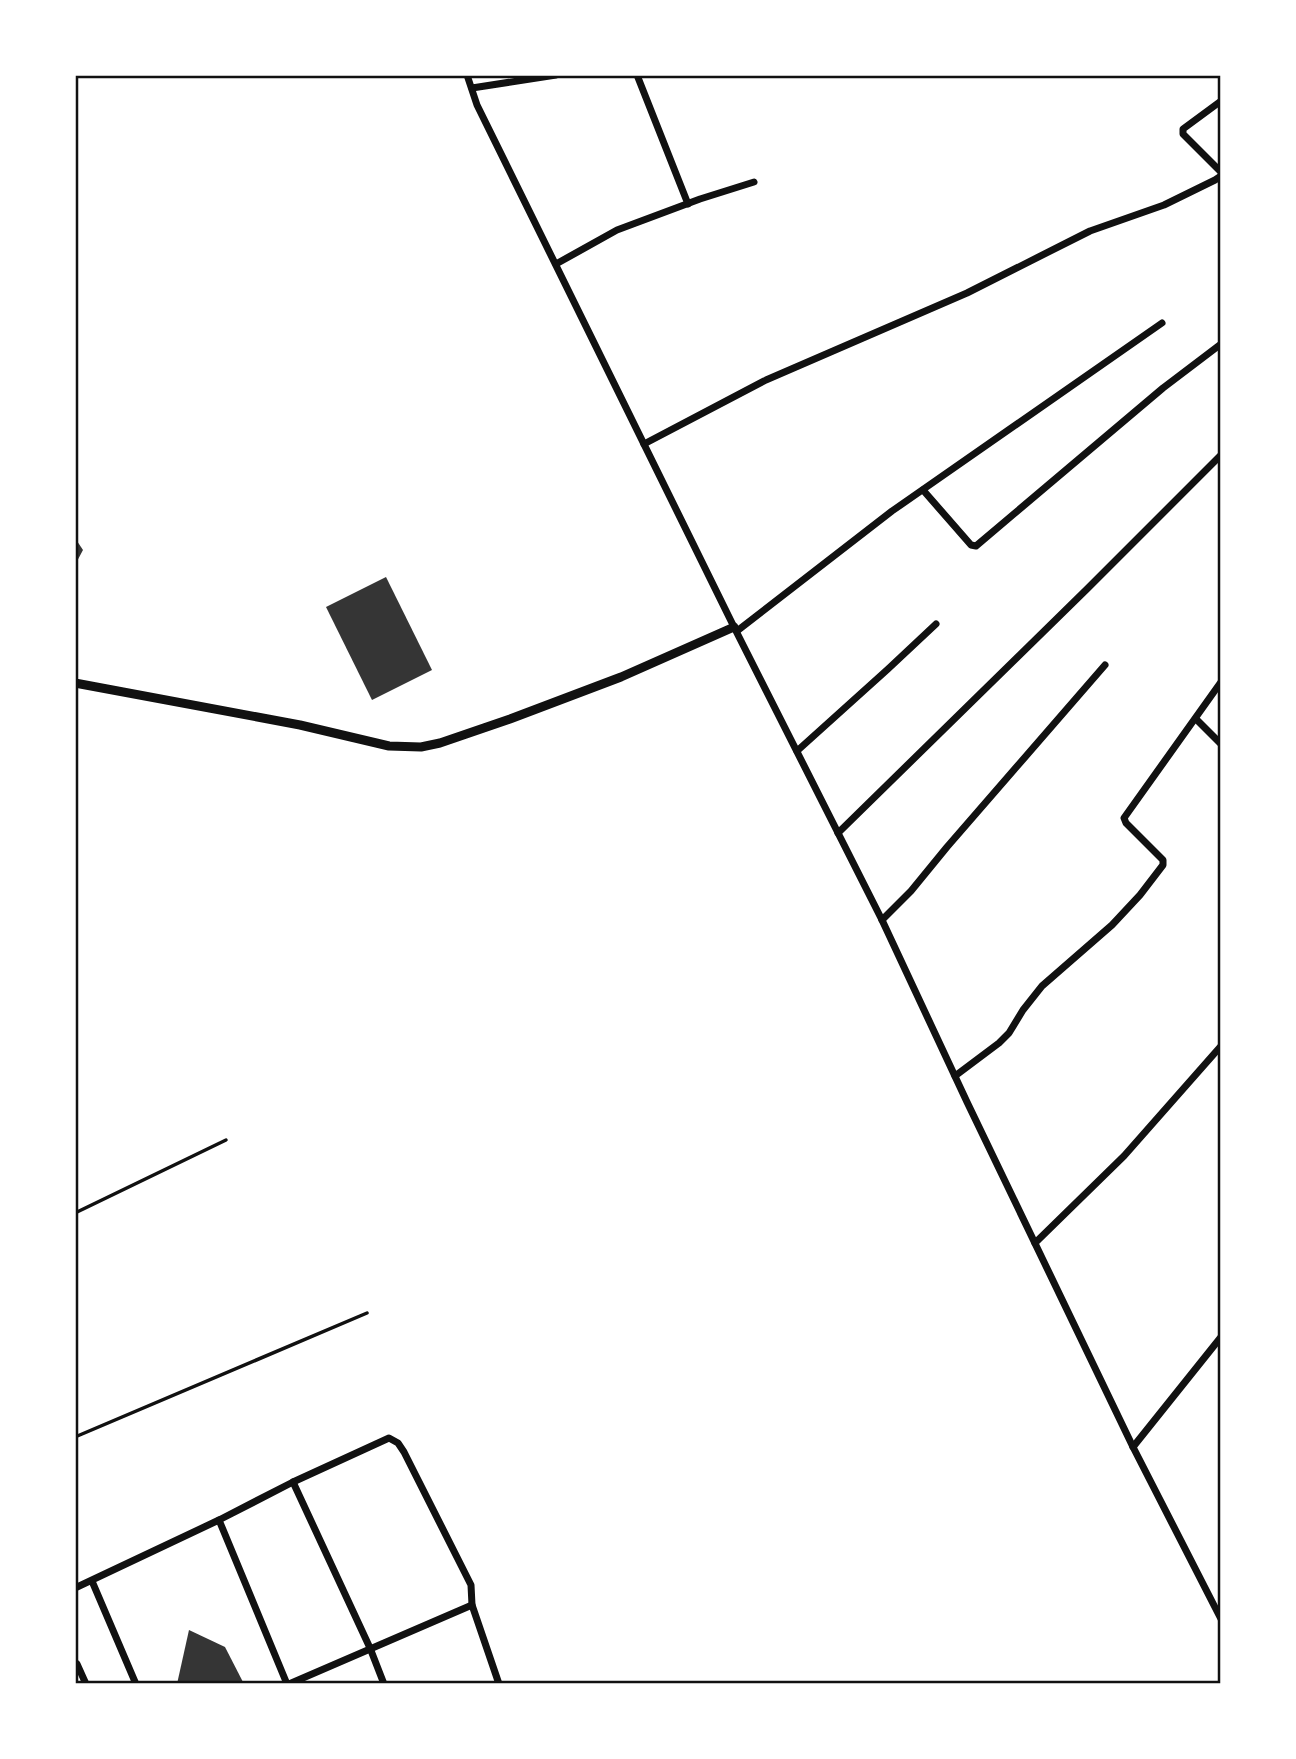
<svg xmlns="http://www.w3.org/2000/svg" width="1296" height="1759" font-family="'Nunito Sans',sans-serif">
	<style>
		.building { fill: #353535 }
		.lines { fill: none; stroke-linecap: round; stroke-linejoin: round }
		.service { stroke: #111; stroke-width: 3.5 }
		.minor { stroke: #111; stroke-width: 7 }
		.tertiary { stroke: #111; stroke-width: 9 }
		.neatline { fill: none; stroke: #111; stroke-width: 2.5 }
	</style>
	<rect width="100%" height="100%" fill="#fff"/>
	<g class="building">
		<path d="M75,538L83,550L75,565Z"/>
		<path d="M386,577L432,670L372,700L326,607Z"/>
		<path d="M189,1630L225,1647L244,1684H177Z"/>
	</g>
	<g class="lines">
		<g class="service">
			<path d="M75,1213L226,1140"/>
			<path d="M75,1437L367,1313"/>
		</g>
		<g class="minor">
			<path d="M467,75L477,105L734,627L882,920L967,1102L1133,1447L1221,1619"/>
			<path d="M637,75L688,204"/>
			<path d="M472,88L556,75"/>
			<path d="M1221,101L1183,129V134L1221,172"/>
			<path d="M556,264L617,230L700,199L754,182"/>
			<path d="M644,444L766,380L967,293L1090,231L1164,205L1215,180L1221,176"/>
			<path d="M923,490L971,545L976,546L1163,388L1221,344"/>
			<path d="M737,631L892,511L1162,323"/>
			<path d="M1196,719L1221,744"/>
			<path d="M797,751L888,669L936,624"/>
			<path d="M838,833L1087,589L1221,455"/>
			<path d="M882,920L911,891L947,847L1105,665"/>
			<path d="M955,1076L999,1043L1009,1033L1023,1010L1042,986L1112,925L1140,895L1163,865V860L1126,823L1124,818L1221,682"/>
			<path d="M1035,1243L1124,1156L1221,1046"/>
			<path d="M1133,1447L1221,1337"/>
			<path d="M293,1482L370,1648L384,1684"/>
			<path d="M219,1520L287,1684"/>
			<path d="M92,1581L136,1684"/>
			<path d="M75,1588L219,1520L293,1482L389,1438L398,1443L404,1452L471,1585L472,1605L499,1684"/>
			<path d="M77,1664L86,1684"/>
			<path d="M289,1684L472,1605"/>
		</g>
		<path class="tertiary" d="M75,683L300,725L389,746L421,747L440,743L510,719L621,677L734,627"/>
	</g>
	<rect width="1296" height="1759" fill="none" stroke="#ffffff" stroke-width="154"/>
	<rect x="77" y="77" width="1142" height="1605" class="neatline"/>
</svg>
